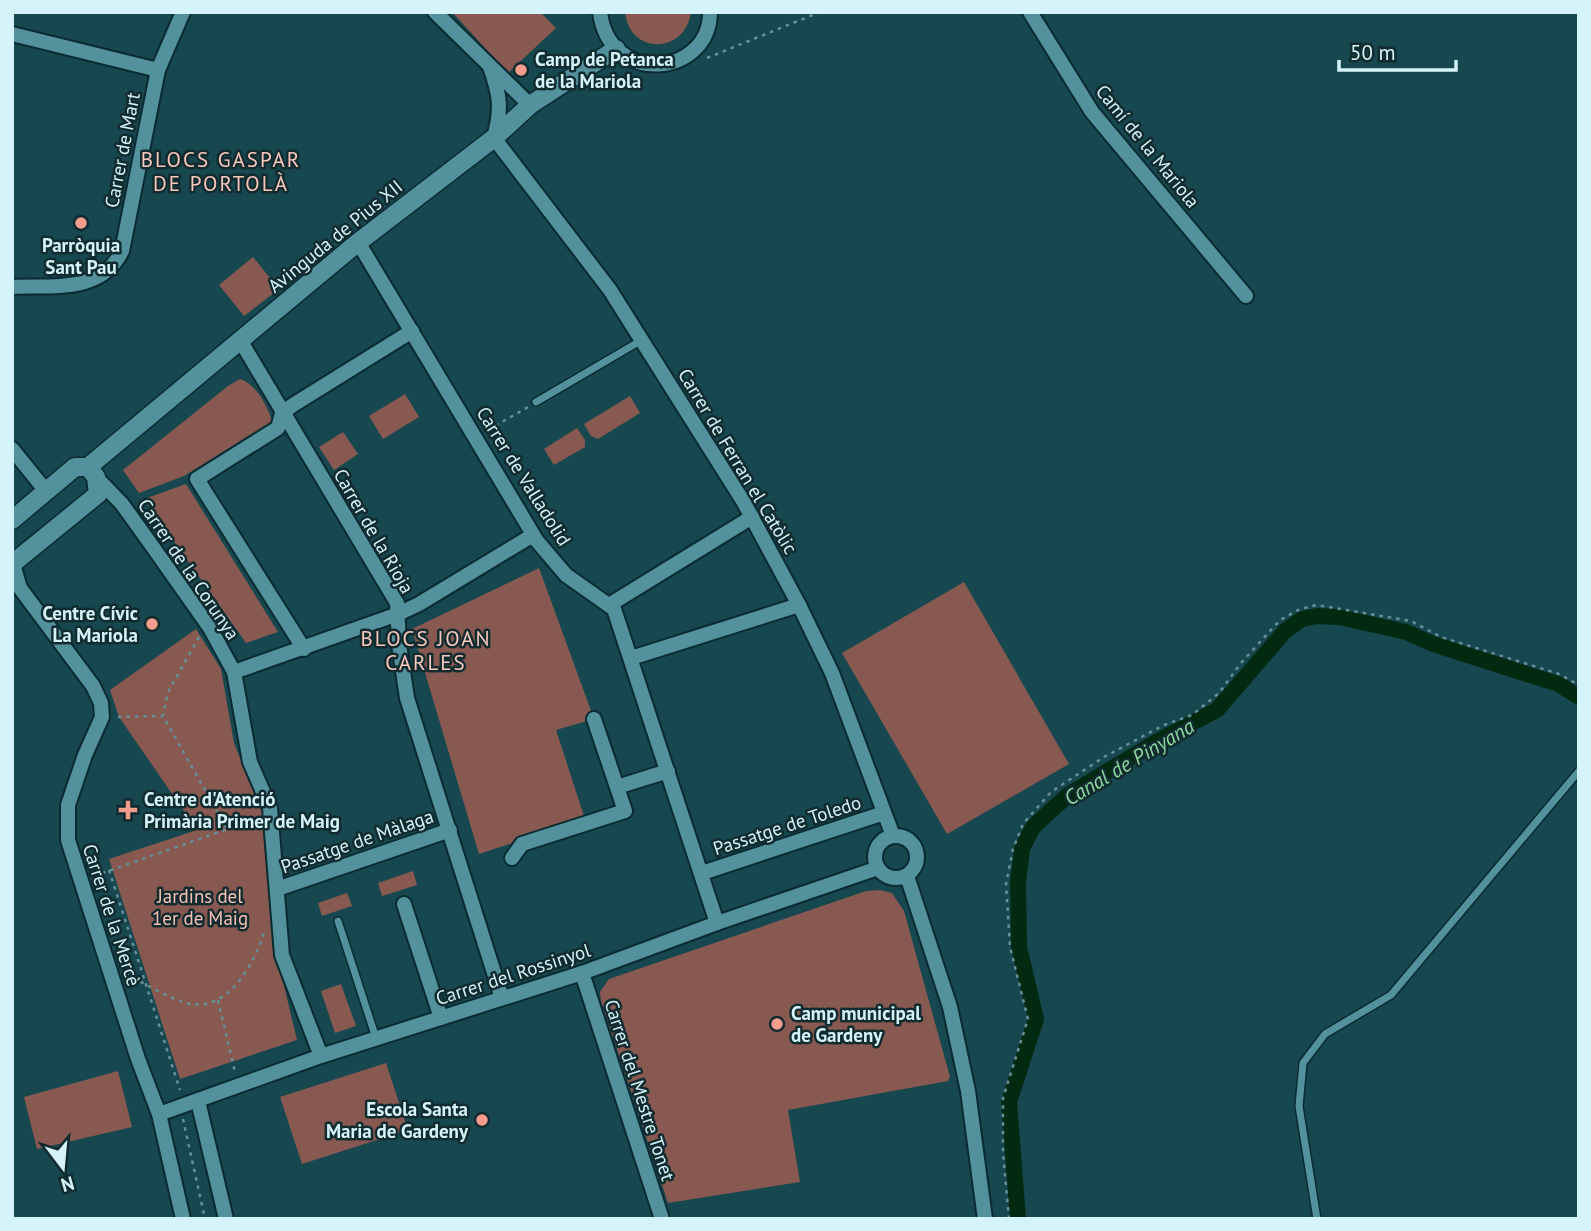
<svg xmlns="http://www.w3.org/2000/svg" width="1591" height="1231" font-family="'PT Sans',sans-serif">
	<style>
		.green { fill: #885950 }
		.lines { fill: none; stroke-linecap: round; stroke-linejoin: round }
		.canal { stroke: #022a10; stroke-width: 16 }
		.lane-casing { stroke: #092b31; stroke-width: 10 }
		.street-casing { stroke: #092b31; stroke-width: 18 }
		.secondary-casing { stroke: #092b31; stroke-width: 21 }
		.path { stroke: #678f97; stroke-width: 2.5; stroke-dasharray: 3.5 5; stroke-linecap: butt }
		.lane { stroke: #53919c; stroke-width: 7 }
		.street { stroke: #53919c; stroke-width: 14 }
		.secondary { stroke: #53919c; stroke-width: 18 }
		.poi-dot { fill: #f49d8d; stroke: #112b2f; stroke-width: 2.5 }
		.labels { text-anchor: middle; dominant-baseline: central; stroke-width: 5; stroke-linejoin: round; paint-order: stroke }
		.poi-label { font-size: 19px; font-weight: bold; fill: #d5f4fa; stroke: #112b2f; text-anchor: start }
		.street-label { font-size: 19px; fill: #d5f4fa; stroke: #112b2f }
		.park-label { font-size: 19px; fill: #f9c1b6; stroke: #112b2f }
		.neighbourhood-label { font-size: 21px; letter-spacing: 2px; fill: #fac7bd; stroke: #112b2f }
		.water-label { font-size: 21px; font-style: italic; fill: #8bd89e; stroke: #112b2f }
	</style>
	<rect width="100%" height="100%" fill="#17474f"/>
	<g class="green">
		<path d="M452,12H540L556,28L508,73Z"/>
		<path d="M625,12H691C685,55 629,55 625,12Z"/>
		<path d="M253,257L279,289L244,316L219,285Z"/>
		<path d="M240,379C256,384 267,405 272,421L184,476L139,493L123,470L228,386Z"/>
		<path d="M405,394L419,417L383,439L369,416Z"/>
		<path d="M630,396L640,413L598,439L591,436L584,424Z"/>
		<path d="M577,428L585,440V447L554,465L544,449Z"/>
		<path d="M343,432L358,454L334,470L319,447Z"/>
		<path d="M186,484L278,632L246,643L144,499Z"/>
		<path d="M539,568L594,719L556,730L585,819L479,854L412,629Z"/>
		<path d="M964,582L1069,764L947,834L842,653Z"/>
		<path d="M196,629L221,669L234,743L265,820L275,948L297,1040L180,1079L109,859L197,830L119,717L110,690Z"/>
		<path d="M413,871L417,885L382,896L378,883Z"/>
		<path d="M880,890L892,893L904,911L950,1077L948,1081L788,1110L800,1182L668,1203L601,1001L600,992L609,979L866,891Z"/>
		<path d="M347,893L352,906L322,916L318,903Z"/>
		<path d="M341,984L356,1026L335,1033L321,991Z"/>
		<path d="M386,1063L408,1130L302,1164L280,1097Z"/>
		<path d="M118,1071L132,1127L37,1149L24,1097Z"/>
	</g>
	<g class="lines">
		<path class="canal" d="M1018,1219L1009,1102L1036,1019L1019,947L1018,882L1022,849L1033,827L1068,795L1156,742L1217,710L1285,631L1302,619L1317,616L1339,617L1406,632L1433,644L1558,684L1579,697"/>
		<g class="lane-casing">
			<g id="lane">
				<path d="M536,402L642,340"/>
				<path d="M338,921L376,1038"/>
				<path d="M1317,1219L1299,1106L1303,1063L1325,1034L1391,995L1579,771"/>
			</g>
		</g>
		<g class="street-casing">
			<g id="street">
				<path d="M435,12L530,105"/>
				<path d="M600,12C609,87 710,77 710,12"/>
				<path d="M1030,12L1092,112L1246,296"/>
				<path d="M12,34L158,70"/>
				<path d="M490,67C500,95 502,108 494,138L610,290L743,501L799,605L832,673L893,836"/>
				<path d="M358,242L537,541L566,575L614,609L717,923"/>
				<path d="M12,287C53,285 101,294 122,251L158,70L183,12"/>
				<path d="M240,340L397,603L399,644L407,698L502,998"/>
				<path d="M12,449L46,491"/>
				<path d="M96,477L122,504L155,550L210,628L234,672L250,762L270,808L282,955L321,1056"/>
				<path d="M13,564L20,588L93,686L101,703L102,717L85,755L68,805V840L138,1059L159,1114L183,1219"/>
				<path d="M609,605L752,517"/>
				<path d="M304,649L197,479L278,428L282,413L293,405L412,331"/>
				<path d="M631,658L799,605"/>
				<path d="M234,672L398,614L419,604L533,535"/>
				<path d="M617,787L668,771"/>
				<circle cx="896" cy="857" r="21"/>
				<path d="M512,858L522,844L625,811L594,719"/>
				<path d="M702,873L884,813"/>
				<path d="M907,876L950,1007L968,1091L985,1219"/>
				<path d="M277,889L450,830"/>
				<path d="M404,904L441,1018"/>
				<path d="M582,973L662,1219"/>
				<path d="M198,1101L226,1219"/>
				<path d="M159,1114L321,1056L582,973L717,923L878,868"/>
			</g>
		</g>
		<g class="secondary-casing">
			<g id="secondary">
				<path d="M88,467L356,244L494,138L530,105L616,49"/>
				<path d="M12,520L75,467H88"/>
				<path d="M12,564L98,494L96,477L88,467"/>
			</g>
		</g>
		<g class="path">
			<path d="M707,58L820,12"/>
			<path d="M488,430L528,407"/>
			<path d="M199,637L168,692L163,716L227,829"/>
			<path d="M118,717L163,716"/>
			<path d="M109,870L180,1090"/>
			<path d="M94,876L256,819"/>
			<path d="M126,973C142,983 174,1001 191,1004C230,1010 254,963 264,933"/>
			<path d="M218,1000L235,1072"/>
			<path d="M183,1119L205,1219"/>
			<path d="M1009,1219L1003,1153V1098L1028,1019L1010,947L1006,884L1013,849L1023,824L1051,792L1104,757L1164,725L1192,715L1219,693L1241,663L1280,620L1300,609L1317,605L1411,621L1441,637L1559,674L1579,685"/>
		</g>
		<use href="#lane" class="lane"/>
		<use href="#street" class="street"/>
		<use href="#secondary" class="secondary"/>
	</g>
	<g class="poi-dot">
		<circle cx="521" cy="70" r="7"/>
		<circle cx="81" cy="223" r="7"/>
		<circle cx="152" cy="624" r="7"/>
		<path d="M124.5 799.5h7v7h7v7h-7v7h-7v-7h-7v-7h7z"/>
		<circle cx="777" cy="1024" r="7"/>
		<circle cx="482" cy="1120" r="7"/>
	</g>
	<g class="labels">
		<g class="poi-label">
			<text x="535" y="59">Camp de Petanca<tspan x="535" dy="22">de la Mariola</tspan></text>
			<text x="81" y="245" text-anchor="middle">Parròquia<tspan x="81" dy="22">Sant Pau</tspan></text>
			<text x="138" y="613" text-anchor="end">Centre Cívic<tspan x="138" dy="22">La Mariola</tspan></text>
			<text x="144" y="799">Centre d'Atenció<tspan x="144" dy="22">Primària Primer de Maig</tspan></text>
			<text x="791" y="1013">Camp municipal<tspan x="791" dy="22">de Gardeny</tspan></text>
			<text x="468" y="1109" text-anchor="end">Escola Santa<tspan x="468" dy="22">Maria de Gardeny</tspan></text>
		</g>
		<g class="street-label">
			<text transform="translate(1148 146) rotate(51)">Camí de la Mariola</text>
			<text transform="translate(122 150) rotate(-79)">Carrer de Mart</text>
			<text transform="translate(335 236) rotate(-39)">Avinguda de Pius XII</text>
			<text transform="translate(738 461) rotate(59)">Carrer de Ferran el Catòlic</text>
			<text transform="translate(524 476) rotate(58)">Carrer de Valladolid</text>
			<text transform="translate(374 531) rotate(60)">Carrer de la Rioja</text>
			<text transform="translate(189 569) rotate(56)">Carrer de la Corunya</text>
			<text transform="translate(787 825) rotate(-18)">Passatge de Toledo</text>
			<text transform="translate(357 841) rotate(-19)">Passatge de Màlaga</text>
			<text transform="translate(112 915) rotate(72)">Carrer de la Mercè</text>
			<text transform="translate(513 974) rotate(-18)">Carrer del Rossinyol</text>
			<text transform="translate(640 1090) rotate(72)">Carrer del Mestre Tonet</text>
		</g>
		<g class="park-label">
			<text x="200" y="896">Jardins del<tspan x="200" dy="22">1er de Maig</tspan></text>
		</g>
		<g class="neighbourhood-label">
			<text x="221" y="159">BLOCS GASPAR<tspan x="221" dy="24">DE PORTOLÀ</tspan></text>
			<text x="426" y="638">BLOCS JOAN<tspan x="426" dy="24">CARLES</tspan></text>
		</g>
		<g class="water-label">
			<text transform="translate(1129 762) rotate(-31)">Canal de Pinyana</text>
		</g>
	</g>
	<rect width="1591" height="1231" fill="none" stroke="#d5f4fa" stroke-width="28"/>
	<g transform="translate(63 1168) rotate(164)" stroke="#112b2f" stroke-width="5" paint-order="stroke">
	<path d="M0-5L12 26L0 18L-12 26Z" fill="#d5f4fa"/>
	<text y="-10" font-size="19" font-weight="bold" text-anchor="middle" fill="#d5f4fa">N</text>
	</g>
	<path d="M1339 60v10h117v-10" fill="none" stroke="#d5f4fa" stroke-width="3.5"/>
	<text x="1350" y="60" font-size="21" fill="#d5f4fa" stroke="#112b2f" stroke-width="5" paint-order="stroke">50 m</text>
</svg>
